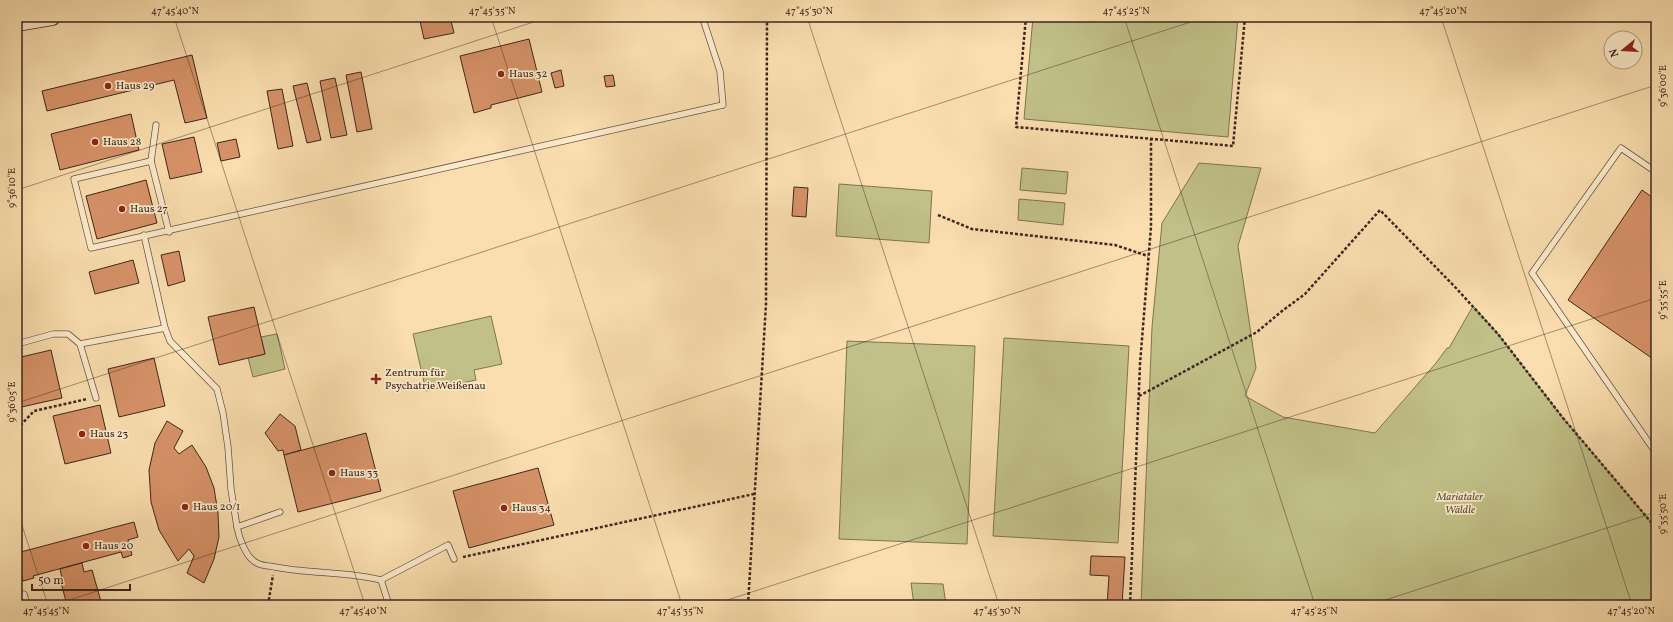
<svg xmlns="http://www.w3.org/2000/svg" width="1673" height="622" font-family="Vollkorn,serif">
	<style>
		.green { fill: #c1c088; stroke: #7e7453 }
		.building { fill: #d79268; stroke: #3c271e }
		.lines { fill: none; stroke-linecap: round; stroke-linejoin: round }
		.lane-casing { stroke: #6c5542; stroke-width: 7 }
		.secondary-casing { stroke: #3c271e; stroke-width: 18 }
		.path { stroke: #3c271e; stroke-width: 2.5; stroke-dasharray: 3 2; stroke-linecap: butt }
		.lane { stroke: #fceacb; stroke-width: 5.5 }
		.secondary { stroke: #fceacb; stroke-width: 16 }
		.ticks { fill: none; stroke: #3c271e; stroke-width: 1; stroke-opacity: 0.45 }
		.poi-dot { fill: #8f2418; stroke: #fceacb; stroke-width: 1.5 }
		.labels { text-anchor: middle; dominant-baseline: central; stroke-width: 3.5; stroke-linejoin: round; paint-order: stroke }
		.poi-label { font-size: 11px; fill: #3c271e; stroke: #fceacb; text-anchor: start }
		.park-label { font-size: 11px; font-style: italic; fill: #5d4d38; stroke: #fceacb }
		.neatline { fill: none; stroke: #3c271e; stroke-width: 1.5 }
		.ticks-label { font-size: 10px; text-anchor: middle; fill: #3c271e }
	</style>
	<rect width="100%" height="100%" fill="#fadeaf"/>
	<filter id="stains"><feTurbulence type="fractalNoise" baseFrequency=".005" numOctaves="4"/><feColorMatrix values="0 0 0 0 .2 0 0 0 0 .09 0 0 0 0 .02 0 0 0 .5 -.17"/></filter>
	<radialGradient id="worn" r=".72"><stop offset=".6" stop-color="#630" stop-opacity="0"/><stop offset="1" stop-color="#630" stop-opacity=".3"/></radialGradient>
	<g class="green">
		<path d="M1033,17H1238L1228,137L1024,119Z"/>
		<path d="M1199,163L1261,168L1238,246L1256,368L1245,396L1283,417L1375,433L1436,363L1447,348H1449L1473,306L1498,334L1563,418L1656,528V605H1141L1152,327L1162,223Z"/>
		<path d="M1022,168L1068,172L1066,194L1020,190Z"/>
		<path d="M839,184L932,191L929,243L836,236Z"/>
		<path d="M1019,199L1065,203L1063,225L1018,220Z"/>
		<path d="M491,316L502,364L474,370L476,380L426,391L413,334Z"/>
		<path d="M277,334L285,369L253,377L248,358L265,354L261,337Z"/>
		<path d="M1004,338L1129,346L1118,543L993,536Z"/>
		<path d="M847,341L975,346L967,544L839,539Z"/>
		<path d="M911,583L943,584L946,605H914Z"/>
	</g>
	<g class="building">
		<path d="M437,17H450L454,33L424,39L420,21Z"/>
		<path d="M529,39L542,92L491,105V108L474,113L460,56Z"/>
		<path d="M192,55L207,118L185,123L174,80L47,111L42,91Z"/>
		<path d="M561,70L564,86L555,88L551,73Z"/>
		<path d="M361,72L372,129L357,132L346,75Z"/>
		<path d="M613,75L615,86L606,87L604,76Z"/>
		<path d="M335,78L347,135L331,138L320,81Z"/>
		<path d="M307,83L321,140L307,143L293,86Z"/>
		<path d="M282,89L293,146L278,149L267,91Z"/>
		<path d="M131,114L139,150L60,170L51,134Z"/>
		<path d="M194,137L202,172L170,179L162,144Z"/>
		<path d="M236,139L240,157L221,161L217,143Z"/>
		<path d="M146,180L157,223L97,239L86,196Z"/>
		<path d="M794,187L808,188L806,217L792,216Z"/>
		<path d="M1642,190L1656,200V361L1568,300Z"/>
		<path d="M179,251L185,281L168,286L161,255Z"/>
		<path d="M133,260L139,283L95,294L89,272Z"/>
		<path d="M254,307L265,354L219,365L208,317Z"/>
		<path d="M51,350L62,398L17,408V358Z"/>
		<path d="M154,358L165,406L119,417L108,369Z"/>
		<path d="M100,405L111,453L65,464L53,416Z"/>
		<path d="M280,414L295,426L301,450L284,455L283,450L278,451L265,433Z"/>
		<path d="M167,421L183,431L174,448L179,454L192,445L206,467L214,488L218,513L219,537L214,559L204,583L187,573L194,556L189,549L178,561L159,530L151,502L149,470L155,443Z"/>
		<path d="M366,433L381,491L298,512L284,455Z"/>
		<path d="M538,468L554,525L469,548L453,491Z"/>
		<path d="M134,522L138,537L128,540L132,555L123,558L121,552L33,576L34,578L23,581L17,559V553Z"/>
		<path d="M1091,556L1125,557L1122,605H1107L1109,576L1090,575Z"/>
		<path d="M82,563L84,572L92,570L102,605H67L60,579L62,578L60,569Z"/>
	</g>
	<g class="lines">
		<g class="lane-casing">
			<g id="lane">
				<path d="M156,125L151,161L169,232"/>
				<path d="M151,161L74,179L91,248L723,105L720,71L703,19"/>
				<path d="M1656,172L1621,148L1532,273L1656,453"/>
				<path d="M144,235L165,328L170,341L217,389L223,413L228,447L231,489L237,527L280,512"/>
				<path d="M17,344L53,334H68L80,344"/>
				<path d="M96,398L80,344L165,328"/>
				<path d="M237,527C239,538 246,558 257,563C262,566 270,566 275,567C310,574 346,571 381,580L448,545L454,559"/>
				<path d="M381,580L389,605"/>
				<path d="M17,595L24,594L27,605"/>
			</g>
		</g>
		<g class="secondary-casing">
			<path id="secondary" d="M17,23L52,17"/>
		</g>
		<g class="path">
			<path d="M1026,17L1016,127L1233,146L1245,17"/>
			<path d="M938,215L972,229L1115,245L1148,256"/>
			<path d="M1139,396L1257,332L1282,311L1305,294L1380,210L1455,287L1498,334L1563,418L1656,528"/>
			<path d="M17,429L34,411L87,399"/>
			<path d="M463,557L754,494"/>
			<path d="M268,605L273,575"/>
			<path d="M748,605L766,304L767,17"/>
			<path d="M1130,605L1140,364L1151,227V139"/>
		</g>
		<use href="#lane" class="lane"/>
		<use href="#secondary" class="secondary"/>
	</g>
	<path class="ticks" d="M174,17L365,605M491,17L682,605M807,17L999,605M1124,17L1315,605M1441,17L1632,605M17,190L549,17M17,403L1206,17M17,510L48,605M54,605L1656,85M712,605L1656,298M1370,605L1656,512"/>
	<g class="poi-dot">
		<circle cx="501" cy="74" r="4"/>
		<circle cx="108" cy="86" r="4"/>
		<circle cx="95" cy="142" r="4"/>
		<circle cx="122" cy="209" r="4"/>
		<path d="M374 373h4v4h4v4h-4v4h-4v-4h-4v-4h4z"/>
		<circle cx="82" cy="434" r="4"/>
		<circle cx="332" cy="473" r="4"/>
		<circle cx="185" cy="507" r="4"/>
		<circle cx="504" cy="508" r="4"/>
		<circle cx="86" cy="546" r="4"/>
	</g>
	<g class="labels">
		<g class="poi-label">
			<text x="509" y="74">Haus 32</text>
			<text x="116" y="86">Haus 29</text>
			<text x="103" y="142">Haus 28</text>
			<text x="130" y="209">Haus 27</text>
			<text x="385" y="373">Zentrum für<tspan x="385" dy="13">Psychatrie Weißenau</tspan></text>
			<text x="90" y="434">Haus 23</text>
			<text x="340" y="473">Haus 33</text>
			<text x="193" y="507">Haus 20/1</text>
			<text x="512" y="508">Haus 34</text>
			<text x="94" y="546">Haus 20</text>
		</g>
		<g class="park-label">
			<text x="1460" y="497">Mariataler<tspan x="1460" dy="13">Wäldle</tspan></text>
		</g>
	</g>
	<rect width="1673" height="622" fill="none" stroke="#fadeaf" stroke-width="44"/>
	<g transform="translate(1623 50) rotate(252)"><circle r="19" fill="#fceacb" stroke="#af9c86"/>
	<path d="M0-3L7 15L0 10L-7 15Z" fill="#8f2418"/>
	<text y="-6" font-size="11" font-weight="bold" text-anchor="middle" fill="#3c271e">N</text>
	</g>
	<path d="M32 584v6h98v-6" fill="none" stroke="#3c271e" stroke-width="2"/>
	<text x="38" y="584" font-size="12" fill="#3c271e" stroke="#fceacb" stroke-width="3" paint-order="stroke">50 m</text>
	<rect x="22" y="22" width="1629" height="578" class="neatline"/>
	<g class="ticks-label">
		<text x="175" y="14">47°45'40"N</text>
		<text x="492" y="14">47°45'35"N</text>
		<text x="809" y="14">47°45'30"N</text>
		<text x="1126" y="14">47°45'25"N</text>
		<text x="1443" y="14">47°45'20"N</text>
		<text transform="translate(1662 86) rotate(-90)" y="4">9°36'00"E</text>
		<text transform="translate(11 188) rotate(-90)" y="4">9°36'10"E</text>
		<text transform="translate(1662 300) rotate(-90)" y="4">9°35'55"E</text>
		<text transform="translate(11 402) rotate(-90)" y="4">9°36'05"E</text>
		<text transform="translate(1662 514) rotate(-90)" y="4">9°35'50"E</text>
		<text x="46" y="614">47°45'45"N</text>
		<text x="363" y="614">47°45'40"N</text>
		<text x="680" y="614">47°45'35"N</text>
		<text x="997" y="614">47°45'30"N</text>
		<text x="1314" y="614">47°45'25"N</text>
		<text x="1631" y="614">47°45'20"N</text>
	</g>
	<rect width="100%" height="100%" filter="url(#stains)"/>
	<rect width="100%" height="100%" fill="url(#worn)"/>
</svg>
